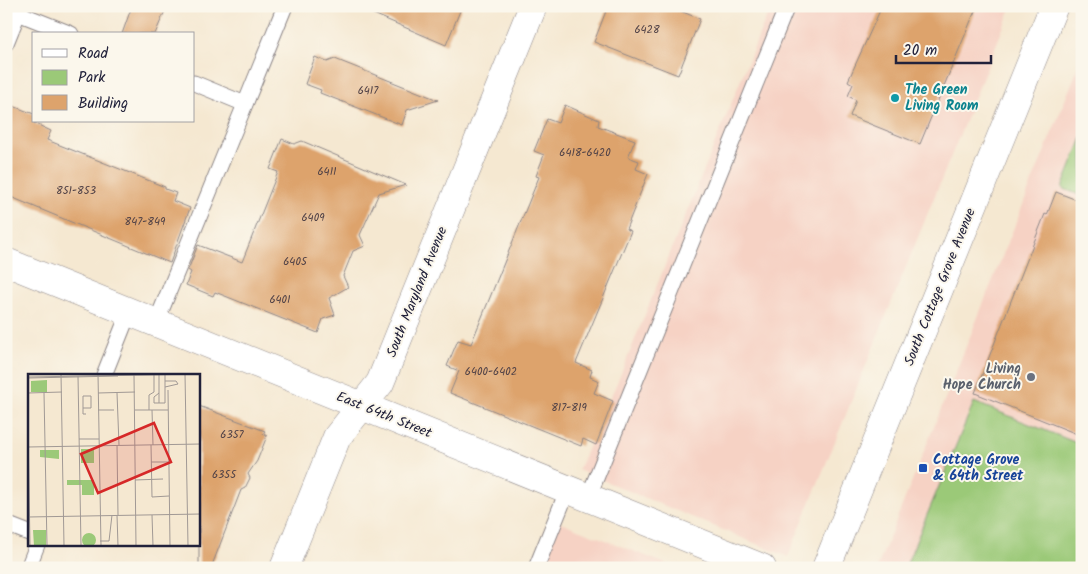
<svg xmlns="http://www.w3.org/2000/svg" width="1088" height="574" font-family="Kalam,sans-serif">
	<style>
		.built { fill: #f6d2c4 }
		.green { fill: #9bc978; stroke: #5e765a }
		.building { fill: #dda36c }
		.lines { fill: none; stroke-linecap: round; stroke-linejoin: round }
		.lane-casing { stroke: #8c8586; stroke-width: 17 }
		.street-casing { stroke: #8c8586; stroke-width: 29 }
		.secondary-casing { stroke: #8c8586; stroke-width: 29 }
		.lane { stroke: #fff; stroke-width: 15 }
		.street { stroke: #fff; stroke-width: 28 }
		.secondary { stroke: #fff; stroke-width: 28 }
		.culture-dot { fill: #0f9aa8; stroke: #fbf7ec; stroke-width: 2 }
		.worship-dot { fill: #6b7280; stroke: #fbf7ec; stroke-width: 2 }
		.transit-dot { fill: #1a4fb4; stroke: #fbf7ec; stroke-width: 2 }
		.labels { text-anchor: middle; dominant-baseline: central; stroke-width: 4; stroke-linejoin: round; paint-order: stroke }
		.number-label { font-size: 11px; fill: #514247 }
		.culture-label { font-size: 14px; font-weight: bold; fill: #0d838f; stroke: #fbf7ec; text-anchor: start }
		.street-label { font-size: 14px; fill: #22223b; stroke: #fbf7ec }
		.worship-label { font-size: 14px; font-weight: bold; fill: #5b616d; stroke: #fbf7ec; text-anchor: end }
		.transit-label { font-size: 14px; font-weight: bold; fill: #164399; stroke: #fbf7ec; text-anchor: start }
		.inset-road { fill: none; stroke: #a19995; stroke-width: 1 }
		.view { fill: #d62828; fill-opacity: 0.15; stroke: #d62828; stroke-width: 2.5 }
		.inset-edge { fill: none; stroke: #22223b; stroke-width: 2.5 }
	</style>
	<rect width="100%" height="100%" fill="#fbf7ec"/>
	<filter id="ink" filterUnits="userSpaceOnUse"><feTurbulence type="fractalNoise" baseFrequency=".02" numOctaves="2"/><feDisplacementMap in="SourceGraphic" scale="10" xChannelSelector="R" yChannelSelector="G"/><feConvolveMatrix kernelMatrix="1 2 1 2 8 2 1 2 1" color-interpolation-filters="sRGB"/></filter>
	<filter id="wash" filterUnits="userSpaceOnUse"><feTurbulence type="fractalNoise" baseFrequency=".0096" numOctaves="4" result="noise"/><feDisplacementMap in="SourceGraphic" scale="20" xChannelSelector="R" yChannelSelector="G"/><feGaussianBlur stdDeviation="1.12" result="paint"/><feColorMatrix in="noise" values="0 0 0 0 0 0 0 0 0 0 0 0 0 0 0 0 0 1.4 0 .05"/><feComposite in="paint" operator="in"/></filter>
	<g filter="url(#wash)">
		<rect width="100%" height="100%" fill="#f5e8d1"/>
		<g class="built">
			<path d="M771,6H1012L788,557L578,470L620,376Z"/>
			<path d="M1082,58V568H877Z"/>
			<path d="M555,520L676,568H536Z"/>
		</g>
		<g class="green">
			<path d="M1082,138V196L1062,188Z"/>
			<path d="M974,402L1082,445V568H905Z"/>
		</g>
		<g id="blocks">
			<g class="building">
				<path d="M132,6H167L155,34H122Z"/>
				<path d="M355,6H462L446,45Z"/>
				<path d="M608,6H668L700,19L678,75L594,42Z"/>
				<path d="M882,6H977L920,144L850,116L856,100L848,96L853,84L848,81Z"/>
				<path d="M315,57L327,62L335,59L438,100L407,110L402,125L320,93L321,90L305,84Z"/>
				<path d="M565,105L599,120L598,126L635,140L628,157L639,161L636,169L648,174L626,229L631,231L576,363L592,370L590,377L599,381L594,393L613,401L596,445L583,439L581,446L450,393L459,371L447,366L458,340L471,344L539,177L536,176L544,155L534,151L547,119L558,123Z"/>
				<path d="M13,106L34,114V123L51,131L47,140L165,187V189L176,193L173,201L190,208L170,263L6,195V120Z"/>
				<path d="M282,139L294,144L302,141L406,185L379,193L360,235L365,246L353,251L343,276L348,287L329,298L335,315L323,319L318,333L215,292L213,296L186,285L191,272L188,270L198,245L242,262L278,172L270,169Z"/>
				<path d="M1056,192L1082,202V436L975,393L1045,214L1047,215Z"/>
				<path d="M199,406L265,431L263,434L267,436L257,461L248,474L250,478L245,488L241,490L211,568H199Z"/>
			</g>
		</g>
	</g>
	<g filter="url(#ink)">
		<use href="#blocks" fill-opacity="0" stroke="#8c8586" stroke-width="1"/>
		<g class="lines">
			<g class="lane-casing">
				<g id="lane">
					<path d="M18,13L71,34"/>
					<path d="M6,43L21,6"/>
					<path d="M194,83L245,104"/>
					<path d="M156,323L285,6"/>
					<path d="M104,375L129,312"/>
					<path d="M588,498L787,6"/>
					<path d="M6,524L29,533"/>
					<path d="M28,568L37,545"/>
					<path d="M536,568L568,489"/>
				</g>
			</g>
			<g class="street-casing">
				<g id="street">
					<path d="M6,262L762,568"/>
					<path d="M284,568L337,437L380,383L533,6"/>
				</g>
			</g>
			<g class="secondary-casing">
				<path id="secondary" d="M826,568L1054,6"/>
			</g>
			<use href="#lane" class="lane"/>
			<use href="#street" class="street"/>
			<use href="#secondary" class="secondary"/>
		</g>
	</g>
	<circle class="culture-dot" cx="895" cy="98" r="5"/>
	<circle class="worship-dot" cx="1031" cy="377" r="5"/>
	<rect class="transit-dot" x="918" y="463" width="10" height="10" rx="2.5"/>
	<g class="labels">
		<g class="number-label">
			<text x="647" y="30">6428</text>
			<text x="368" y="91">6417</text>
			<text x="585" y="153">6418-6420</text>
			<text x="327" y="172">6411</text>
			<text x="76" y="191">851-853</text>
			<text x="313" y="218">6409</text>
			<text x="145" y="222">847-849</text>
			<text x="295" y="262">6405</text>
			<text x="280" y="300">6401</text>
			<text x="491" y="372">6400-6402</text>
			<text x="569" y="408">817-819</text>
			<text x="232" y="435">6357</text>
			<text x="224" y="475">6355</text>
		</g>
		<g class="culture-label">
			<text x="905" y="90">The Green<tspan x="905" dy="16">Living Room</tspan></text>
		</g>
		<g class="street-label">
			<text transform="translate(940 287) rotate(-68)">South Cottage Grove Avenue</text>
			<text transform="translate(417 292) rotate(-68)">South Maryland Avenue</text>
			<text transform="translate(384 415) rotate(22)">East 64th Street</text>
		</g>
		<g class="worship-label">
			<text x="1021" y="369">Living<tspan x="1021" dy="16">Hope Church</tspan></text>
		</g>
		<g class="transit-label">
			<text x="933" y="460">Cottage Grove<tspan x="933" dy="16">&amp; 64th Street</tspan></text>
		</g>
	</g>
	<g transform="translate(28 374)">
		<rect width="172" height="172" fill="#f5e8d1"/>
		<path d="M19,6V18H3V7ZM53,75H66V89H53ZM12,76H31V85L12,83ZM39,106H66V121H54V111H39ZM5,156H18V172H6ZM54 166a7 7 0 1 1 14 0a7 7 0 1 1-14 0Z" fill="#9bc978"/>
		<path class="inset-road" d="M33,0L36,172M70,0L73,172M157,0L160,172M106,1L108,172M131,1V29M50,2L53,172M0,3L173,0M0,4L90,2M137,7H148L150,10L137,13M140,16L142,172M0,19L34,18M16,19L19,172M70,19L107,18M89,19L91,71M131,19L126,23V29H137V1M55,34H63V22H55V40H58M70,36H86M107,36H140M121,36V21L126,18V1M124,36L125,71M0,51L2,172M51,65H71M89,71L90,141M123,71L124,123L141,122M0,73L173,70M123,88H141M107,106L135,105M89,141L90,172M124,141L125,172M0,143L173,140M72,167H81L84,141"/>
		<path class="view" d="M126,49L143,88L70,119L53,80Z"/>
		<rect width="172" height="172" class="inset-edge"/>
	</g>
	<rect width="1088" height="574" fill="none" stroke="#fbf7ec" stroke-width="25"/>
	<rect x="32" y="32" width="162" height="90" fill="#fbf7ec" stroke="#a4a2a5"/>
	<rect x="42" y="49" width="25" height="8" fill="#ffffff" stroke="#a4a2a5"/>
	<text x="78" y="58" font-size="15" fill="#22223b">Road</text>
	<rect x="42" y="70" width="25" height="15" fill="#9bc978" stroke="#a4a2a5"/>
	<text x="78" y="82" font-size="15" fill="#22223b">Park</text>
	<rect x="42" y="95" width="25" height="15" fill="#dda36c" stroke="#a4a2a5"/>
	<text x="78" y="108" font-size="15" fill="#22223b">Building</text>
	<path d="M896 55v8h95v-8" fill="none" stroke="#22223b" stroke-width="2.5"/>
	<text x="903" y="55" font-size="15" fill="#22223b" stroke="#fbf7ec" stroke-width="4" paint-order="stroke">20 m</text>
</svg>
